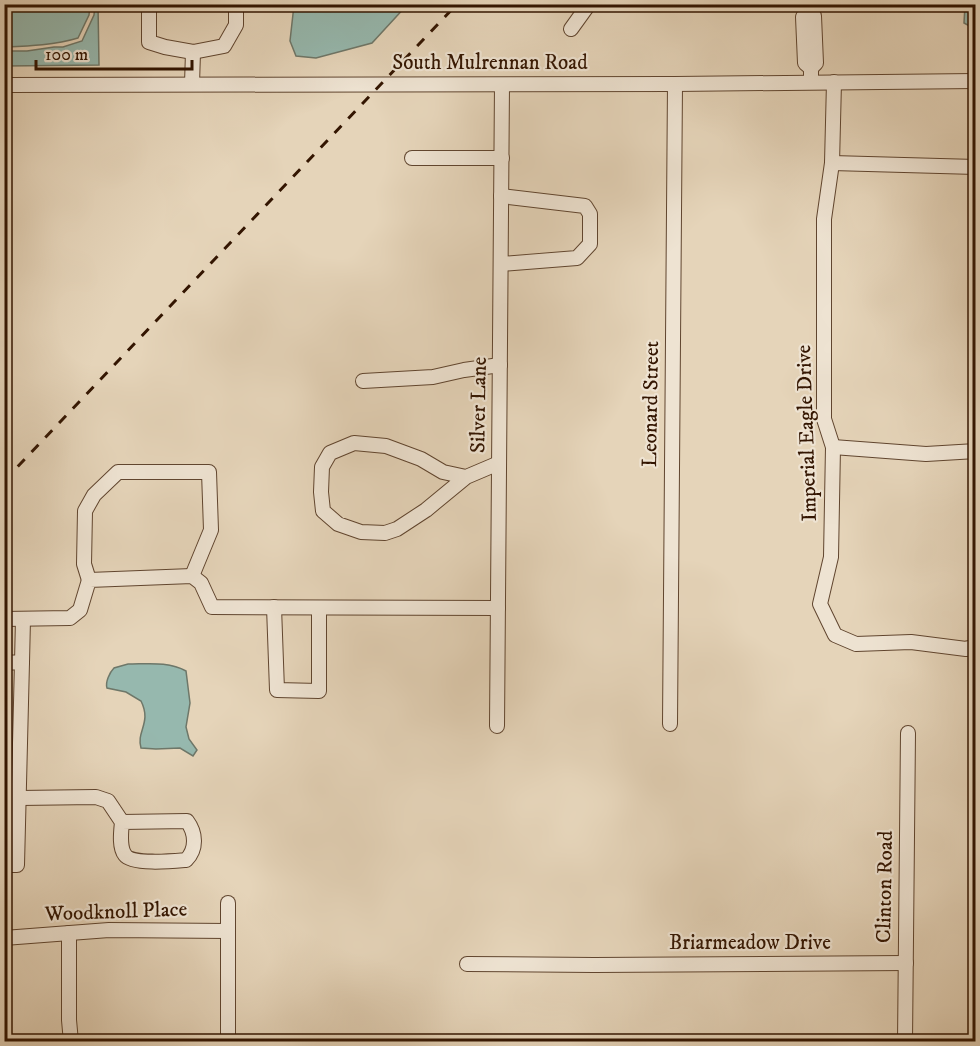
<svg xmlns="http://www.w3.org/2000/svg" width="980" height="1046" font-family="'IM FELL DW Pica',serif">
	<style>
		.water { fill: #96b8ae; stroke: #6e7769; stroke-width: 1.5 }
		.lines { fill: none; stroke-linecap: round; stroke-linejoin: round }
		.minor-casing { stroke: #60452f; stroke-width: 16 }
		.minor { stroke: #eee3d2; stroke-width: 14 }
		.rail { stroke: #331501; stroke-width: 3; stroke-dasharray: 10 10; stroke-linecap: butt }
		.labels { text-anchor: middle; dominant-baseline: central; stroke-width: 4.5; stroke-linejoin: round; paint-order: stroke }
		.street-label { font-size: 21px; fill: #331501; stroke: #eee3d2 }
	</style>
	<rect width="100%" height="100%" fill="#e5d4b9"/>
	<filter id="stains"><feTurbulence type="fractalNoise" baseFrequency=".00333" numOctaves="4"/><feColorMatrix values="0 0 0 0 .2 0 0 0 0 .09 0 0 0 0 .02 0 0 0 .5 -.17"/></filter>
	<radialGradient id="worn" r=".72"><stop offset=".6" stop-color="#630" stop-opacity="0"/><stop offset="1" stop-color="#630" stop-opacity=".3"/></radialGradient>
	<g class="water">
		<path d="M4,5L5,4L90,5L89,15L78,38C55,45 29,46 5,47Z"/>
		<path d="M95,5H98L99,65L5,66V51H27L54,47H63L82,41L94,15Z"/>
		<path d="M294,5V4L407,5L372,43L316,58L296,56L290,41Z"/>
		<path d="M965,5H975V29L964,23Z"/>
		<path d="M128,664C147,664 169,661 186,671L190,703L186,727L189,739L197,750L193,756L180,748L156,749L141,748C136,731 152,723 141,701L126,692L107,688C105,682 110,672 114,668Z"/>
	</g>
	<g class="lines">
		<g class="minor-casing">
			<g id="minor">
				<path d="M149,4V42L165,47L193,52L224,46L236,25V4"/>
				<path d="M807,4V10L803,17L805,63L811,68"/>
				<path d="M807,10L814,16L816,63L811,68V82"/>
				<path d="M571,29L589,4"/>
				<path d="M834,82L832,163L824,219V419L833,447L831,557L820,604L835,635L856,644L911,642L966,649L976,646"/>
				<path d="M192,84L193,52"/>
				<path d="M4,85L675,84L976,81"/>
				<path d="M412,158H502"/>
				<path d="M832,163L976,167"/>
				<path d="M501,264L577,258L590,244V214L585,206L501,196"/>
				<path d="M976,272V274"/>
				<path d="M363,381L433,377L464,370L500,365"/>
				<path d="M833,447L926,454L976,451"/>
				<path d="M466,477L426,510L397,529L385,533L361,532L338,524L323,511L321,492L322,467L330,453L354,443L386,446L421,459L443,472L466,477L499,463"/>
				<path d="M89,580L84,564L85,511L94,495L118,472H209L211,530L192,576"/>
				<path d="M274,607L277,690L319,691V608"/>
				<path d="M4,619L70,618L80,610L89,580L192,576L201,583L212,607L498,608"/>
				<path d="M4,663L22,662L23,619"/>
				<path d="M670,724L675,84"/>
				<path d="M497,726L502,85"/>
				<path d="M19,798L96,797L108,801L122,822L187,821C196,833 197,849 186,860C174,861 132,865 125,855C119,847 121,832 122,822"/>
				<path d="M4,865H17L22,662"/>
				<path d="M228,903V1042"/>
				<path d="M69,933V1020L71,1042"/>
				<path d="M4,938L109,930L228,931"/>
				<path d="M467,964L594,965L906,963"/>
				<path d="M905,1042L908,733"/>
			</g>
		</g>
		<use href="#minor" class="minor"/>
		<path class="rail" d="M4,481L457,4"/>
	</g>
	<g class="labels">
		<g class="street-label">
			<text x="490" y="63">South Mulrennan Road</text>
			<text transform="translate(651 404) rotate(-89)">Leonard Street</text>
			<text transform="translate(479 405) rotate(-89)">Silver Lane</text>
			<text transform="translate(807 433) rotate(-92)">Imperial Eagle Drive</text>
			<text transform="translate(885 887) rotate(-89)">Clinton Road</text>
			<text transform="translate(116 912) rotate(-2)">Woodknoll Place</text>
			<text x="750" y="943">Briarmeadow Drive</text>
		</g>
	</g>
	<rect width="980" height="1046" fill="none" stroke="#e5d4b9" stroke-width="24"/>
	<rect x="6" y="6" width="968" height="1034" fill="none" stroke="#331501" stroke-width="3"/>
	<rect x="12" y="12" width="956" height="1022" fill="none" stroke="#331501" stroke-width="1.5"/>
	<path d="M36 60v9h156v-9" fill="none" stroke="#331501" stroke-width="3"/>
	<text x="45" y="60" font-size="18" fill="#331501" stroke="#eee3d2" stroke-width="4.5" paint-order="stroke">100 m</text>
	<rect width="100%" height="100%" filter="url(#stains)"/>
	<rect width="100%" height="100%" fill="url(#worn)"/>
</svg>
